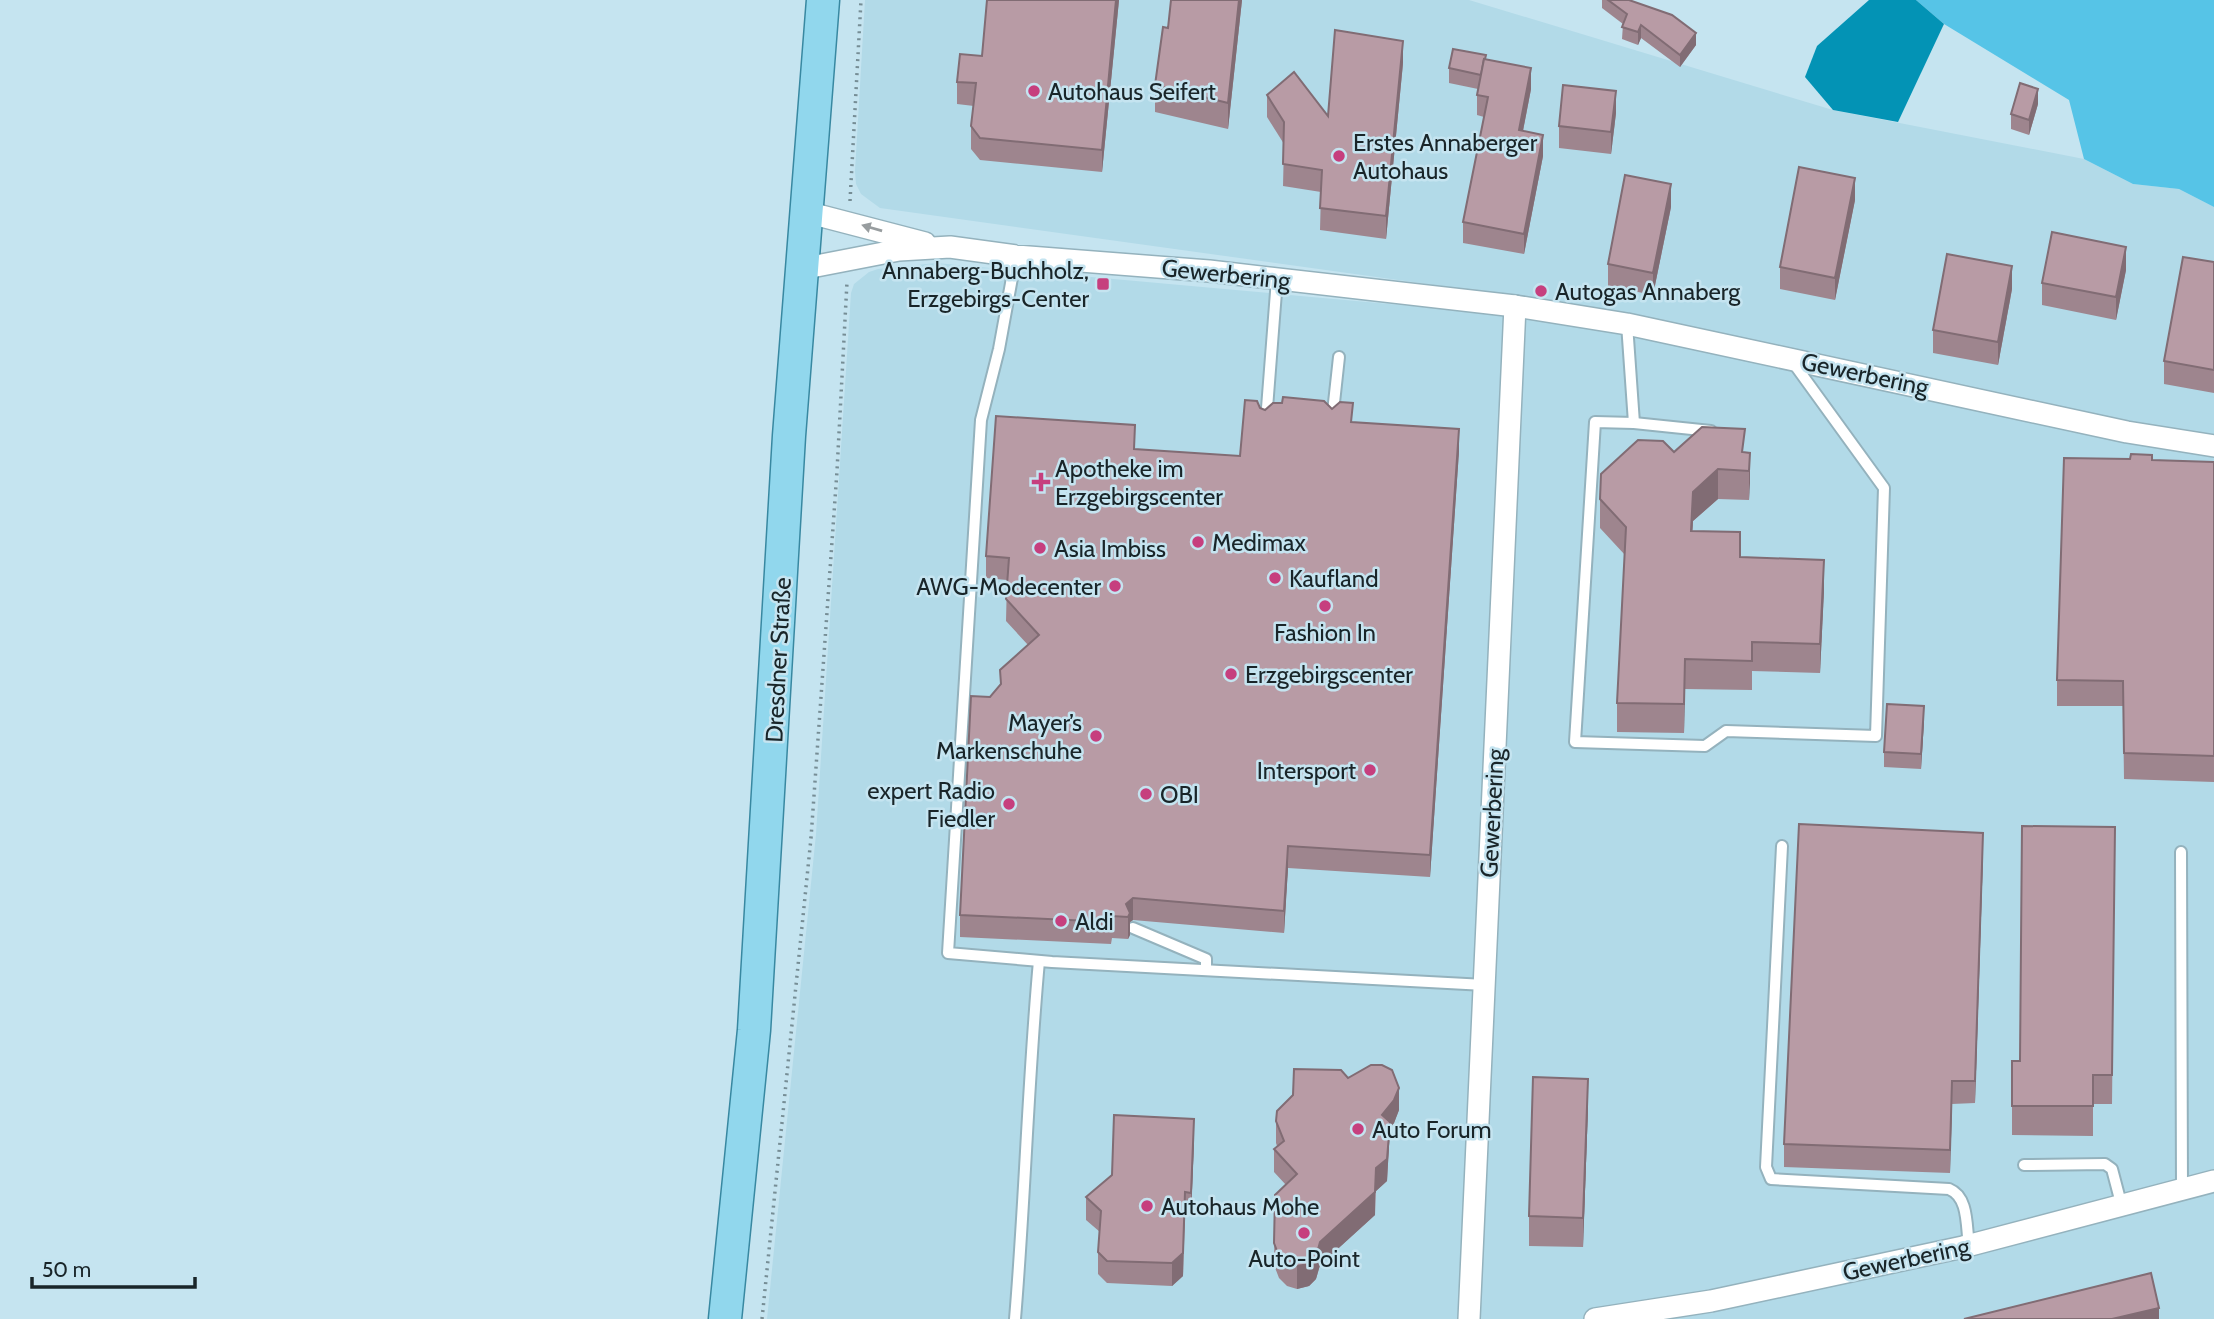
<svg xmlns="http://www.w3.org/2000/svg" width="2214" height="1319" font-family="Cabin,sans-serif">
	<style>
		.built { fill: #b2dae8 }
		.green { fill: #56c4e7 }
		.water { fill: #0393b5 }
		.lines { fill: none; stroke-linecap: round; stroke-linejoin: round }
		.lane-casing { stroke: #94b2bd; stroke-width: 14 }
		.street-casing { stroke: #94b2bd; stroke-width: 24 }
		.primary-casing { stroke: #3888a1; stroke-width: 35 }
		.path { stroke: #768d95; stroke-width: 3.5; stroke-dasharray: 2 5; stroke-linecap: butt }
		.lane { stroke: #fff; stroke-width: 10 }
		.street { stroke: #fff; stroke-width: 21 }
		.primary { stroke: #91d7ed; stroke-width: 32 }
		.wall { fill: #9e858e }
		.shaded-wall { fill: #816c74 }
		.building { fill: #b89ba5; stroke: #816c74; stroke-width: 2 }
		.oneway { fill: #989d9f }
		.poi-dot { fill: #c63f7e; stroke: #c5e4f0; stroke-width: 2.5 }
		.labels { text-anchor: middle; dominant-baseline: central; stroke-width: 5; stroke-linejoin: round; paint-order: stroke }
		.poi-label { font-size: 24px; fill: #192529; stroke: #c5e4f0; text-anchor: start }
		.street-label { font-size: 24px; fill: #192529; stroke: #c5e4f0 }
	</style>
	<rect width="100%" height="100%" fill="#c5e4f0"/>
	<path class="built" d="M865,0H1469L1833,110L2084,159L2133,184L2179,189L2214,207V1319H767L816,834L851,293L854,284L869,272L878,269L936,263L1467,311L1557,323L1563,303L880,208L861,194L856,184L855,171Z"/>
	<path class="green" d="M1916,0H2214V207L2179,189L2133,184L2084,159L2069,100L1944,24Z"/>
	<path class="water" d="M1869,0H1916L1944,24L1898,122L1833,110L1805,77L1817,46Z"/>
	<g class="lines">
		<g class="lane-casing">
			<g id="lane">
				<path d="M1016,256L999,349L981,420L948,953L1052,962L1485,985"/>
				<path d="M1627,324L1634,423L1595,422L1575,742L1705,746L1726,731L1876,736L1884,488L1792,361"/>
				<path d="M1266,421L1277,279"/>
				<path d="M1332,421L1339,357"/>
				<path d="M1634,423L1711,431"/>
				<path d="M1782,846L1766,1167L1771,1179L1949,1189C1969,1197 1966,1226 1969,1246"/>
				<path d="M2181,852L2182,1192"/>
				<path d="M1133,928L1206,959V970"/>
				<path d="M2024,1165L2105,1164L2112,1169L2122,1207"/>
				<path d="M1015,1319C1025,1200 1028,1080 1039,961"/>
			</g>
		</g>
		<g class="street-casing">
			<g id="street">
				<path d="M806,212L925,243"/>
				<path d="M801,269L899,250L950,247L1016,256L1209,271L1515,306L1627,324L2127,432L2214,446"/>
				<path d="M1469,1319L1515,306"/>
				<path d="M1595,1319L1711,1301L1963,1247L2214,1181"/>
			</g>
		</g>
		<g class="primary-casing">
			<path id="primary" d="M725,1319L754,1030L789,436L823,0"/>
		</g>
		<g class="path">
			<path d="M850,201L861,0"/>
			<path d="M762,1319L811,838L837,471L847,282"/>
		</g>
		<use href="#lane" class="lane"/>
		<use href="#street" class="street"/>
		<use href="#primary" class="primary"/>
	</g>
	<g class="wall">
		<path d="M987,0H1119L1102,172L980,160L971,149V126L974,106L957,104V82L982,56Z"/>
		<path d="M1171,0H1242L1228,129L1155,112V85L1168,28Z"/>
		<path d="M1602,0H1629L1696,45L1680,67L1641,38L1638,45L1622,39L1623,24L1602,8Z"/>
		<path d="M1486,60L1531,89L1523,131L1543,156L1524,254L1463,243V222L1484,117L1477,115V95L1478,89L1449,83V68Z"/>
		<path d="M1403,63L1386,239L1320,230L1321,192L1283,186L1284,144L1267,117V95L1328,116Z"/>
		<path d="M2038,104L2029,135L2011,129V114Z"/>
		<path d="M1616,113L1611,154L1559,148V126Z"/>
		<path d="M1855,200L1835,300L1780,289V267Z"/>
		<path d="M1671,207L1653,295L1608,286V264Z"/>
		<path d="M2214,262V393L2164,384V361Z"/>
		<path d="M2126,270L2116,320L2042,305V283Z"/>
		<path d="M2012,289L1998,365L1933,353V330Z"/>
		<path d="M1260,408L1265,410L1332,409L1353,422L1459,451L1430,877L1288,868L1284,933L1133,920L1130,922V935L1128,939L1112,938L1111,944L960,937V915L990,697L1000,685V670L1028,645L1006,621L1007,580L986,578V556L1135,449L1240,456Z"/>
		<path d="M1674,452L1750,453L1749,500L1718,499L1693,521L1692,531L1740,557L1824,590L1820,673L1752,671V690L1685,689L1684,733L1617,732V703L1625,555L1600,528V499Z"/>
		<path d="M2152,460L2214,462V782L2124,779L2123,706H2057V680Z"/>
		<path d="M1924,721L1921,769L1884,767V752Z"/>
		<path d="M2115,827L2112,1104H2093V1136L2012,1135V1061H2020Z"/>
		<path d="M1983,856L1975,1103L1952,1104L1950,1173L1784,1167V1144Z"/>
		<path d="M1348,1078L1399,1110L1394,1123L1390,1128L1387,1181L1376,1191L1375,1215L1320,1265L1316,1279L1309,1286L1297,1289L1287,1286L1279,1278L1274,1265L1275,1195L1286,1185L1274,1172V1149L1277,1146L1276,1143V1121Z"/>
		<path d="M1588,1108L1583,1247L1529,1246V1216Z"/>
		<path d="M1194,1141L1191,1215H1185L1183,1276L1172,1286L1107,1283L1098,1274V1252L1100,1232L1086,1220V1197L1112,1175Z"/>
	</g>
	<g class="shaded-wall">
		<path d="M1116,0H1119L1102,172V150Z"/>
		<path d="M1239,0H1242L1228,129V103Z"/>
		<path d="M1641,25V38L1638,45V32Z"/>
		<path d="M1696,33V45L1680,67V55Z"/>
		<path d="M1403,41V63L1386,239V216Z"/>
		<path d="M1531,68V89L1519,151V130Z"/>
		<path d="M2038,89V104L2029,135V120Z"/>
		<path d="M1616,91V113L1611,154V132Z"/>
		<path d="M1543,135V156L1524,254V234Z"/>
		<path d="M1855,178V200L1835,300V278Z"/>
		<path d="M1671,184V207L1653,295V273Z"/>
		<path d="M2126,247V270L2116,320V297Z"/>
		<path d="M2012,266V289L1998,365V342Z"/>
		<path d="M1459,429V451L1430,877V855Z"/>
		<path d="M1750,453V483L1749,500V471Z"/>
		<path d="M1718,469V499L1693,521L1691,561L1693,492Z"/>
		<path d="M1824,560V590L1820,673V644Z"/>
		<path d="M1685,659V689L1684,733V704Z"/>
		<path d="M1924,706V721L1921,769V754Z"/>
		<path d="M1983,833V856L1975,1103V1081Z"/>
		<path d="M1288,846V868L1284,933V911Z"/>
		<path d="M1133,898V920L1130,922V935L1128,939V917L1126,904Z"/>
		<path d="M1588,1079V1108L1583,1247V1218Z"/>
		<path d="M1952,1081V1104L1950,1173V1150Z"/>
		<path d="M1399,1088V1110L1394,1123L1390,1128L1387,1181L1376,1191V1168L1382,1115Z"/>
		<path d="M1194,1119V1141L1191,1215V1193Z"/>
		<path d="M1185,1192L1183,1276L1172,1286V1263Z"/>
		<path d="M1375,1192V1215L1320,1265L1316,1279L1309,1286L1297,1289V1266L1320,1242Z"/>
		<path d="M2159,1308V1319H2112Z"/>
	</g>
	<g class="building">
		<path d="M987,0H1116L1102,150L980,138L971,126L976,83L957,82L960,54L982,56Z"/>
		<path d="M1171,0H1239L1228,103L1155,85L1163,27L1168,28Z"/>
		<path d="M1608,0H1629L1672,15L1696,33L1680,55L1641,25L1638,32L1622,27L1627,14Z"/>
		<path d="M1335,30L1403,41L1386,216L1320,208L1322,170L1283,164L1284,122L1267,95L1294,72L1328,116Z"/>
		<path d="M1453,49L1486,55L1485,59H1484L1481,75L1449,68Z"/>
		<path d="M1484,59L1531,68L1519,130L1543,135L1524,234L1463,222L1488,97L1477,95Z"/>
		<path d="M2020,83L2038,89L2029,120L2011,114Z"/>
		<path d="M1563,85L1616,91L1611,132L1559,126Z"/>
		<path d="M1799,167L1855,178L1835,278L1780,267Z"/>
		<path d="M1625,175L1671,184L1653,273L1608,264Z"/>
		<path d="M2052,232L2126,247L2116,297L2042,283Z"/>
		<path d="M1947,254L2012,266L1998,342L1933,330Z"/>
		<path d="M2183,257L2214,262V370L2164,361Z"/>
		<path d="M1283,397L1324,401L1332,409L1340,402L1353,403L1351,422L1459,429L1430,855L1288,846L1284,911L1133,898L1126,904L1130,913L1128,917L1112,916L1111,922L960,915L971,696L990,697L1001,684L1000,670L1039,635L1006,599L1009,558L986,556L996,416L1135,425L1134,449L1240,456L1245,400L1257,401L1260,408L1265,410L1273,403H1282Z"/>
		<path d="M1702,427L1745,429L1742,452L1750,453L1749,471L1718,469L1693,492L1691,531L1740,532V557L1824,560L1820,644L1752,642V661L1685,659L1684,704L1617,703L1626,527L1600,499L1601,474L1638,440L1663,441L1674,452Z"/>
		<path d="M2131,454L2152,455V460L2214,462V756L2124,753L2123,681L2057,680L2064,458L2130,459Z"/>
		<path d="M1887,704L1924,706L1921,754L1884,752Z"/>
		<path d="M1799,824L1983,833L1975,1081H1952L1950,1150L1784,1144Z"/>
		<path d="M2022,826L2115,827L2112,1075H2093V1106H2012V1061H2020Z"/>
		<path d="M1371,1065H1382L1392,1070L1399,1088L1394,1100L1382,1115L1390,1122L1387,1159L1376,1168L1375,1192L1320,1242L1316,1257L1309,1264L1297,1266L1287,1264L1279,1256L1274,1243L1275,1195L1297,1174L1274,1149L1284,1141L1276,1121L1277,1111L1293,1095L1294,1069L1341,1070L1348,1078Z"/>
		<path d="M1533,1077L1588,1079L1583,1218L1529,1216Z"/>
		<path d="M1114,1115L1194,1119L1191,1193L1185,1192L1183,1253L1172,1263L1107,1261L1098,1252L1101,1211L1086,1197L1112,1175Z"/>
		<path d="M2151,1273L2159,1308L2112,1319H1964Z"/>
	</g>
	<defs><path id="oneway-solid" d="M-6-.8H1V-3.2L6.5 0L1 3.2V.8H-6Z" transform="scale(1.75)"/></defs>
	<use class="oneway" href="#oneway-solid" transform="translate(872 228) rotate(-164)"/>
	<g class="poi-dot">
		<circle cx="1034" cy="91" r="7"/>
		<circle cx="1339" cy="156" r="7"/>
		<rect x="1096" y="277" width="14" height="14" rx="3.5"/>
		<circle cx="1541" cy="291" r="7"/>
		<path d="M1037.5 471.5h7v7h7v7h-7v7h-7v-7h-7v-7h7z"/>
		<circle cx="1198" cy="542" r="7"/>
		<circle cx="1040" cy="548" r="7"/>
		<circle cx="1275" cy="578" r="7"/>
		<circle cx="1115" cy="586" r="7"/>
		<circle cx="1325" cy="606" r="7"/>
		<circle cx="1231" cy="674" r="7"/>
		<circle cx="1096" cy="736" r="7"/>
		<circle cx="1370" cy="770" r="7"/>
		<circle cx="1146" cy="794" r="7"/>
		<circle cx="1009" cy="804" r="7"/>
		<circle cx="1061" cy="921" r="7"/>
		<circle cx="1358" cy="1129" r="7"/>
		<circle cx="1147" cy="1206" r="7"/>
		<circle cx="1304" cy="1233" r="7"/>
	</g>
	<g class="labels">
		<g class="poi-label">
			<text x="1048" y="91">Autohaus Seifert</text>
			<text x="1353" y="142">Erstes Annaberger<tspan x="1353" dy="28">Autohaus</tspan></text>
			<text x="1089" y="270" text-anchor="end">Annaberg-Buchholz,<tspan x="1089" dy="28">Erzgebirgs-Center</tspan></text>
			<text x="1555" y="291">Autogas Annaberg</text>
			<text x="1055" y="468">Apotheke im<tspan x="1055" dy="28">Erzgebirgscenter</tspan></text>
			<text x="1212" y="542">Medimax</text>
			<text x="1054" y="548">Asia Imbiss</text>
			<text x="1289" y="578">Kaufland</text>
			<text x="1101" y="586" text-anchor="end">AWG-Modecenter</text>
			<text x="1325" y="632" text-anchor="middle">Fashion In</text>
			<text x="1245" y="674">Erzgebirgscenter</text>
			<text x="1082" y="722" text-anchor="end">Mayer’s<tspan x="1082" dy="28">Markenschuhe</tspan></text>
			<text x="1356" y="770" text-anchor="end">Intersport</text>
			<text x="995" y="790" text-anchor="end">expert Radio<tspan x="995" dy="28">Fiedler</tspan></text>
			<text x="1160" y="794">OBI</text>
			<text x="1075" y="921">Aldi</text>
			<text x="1372" y="1129">Auto Forum</text>
			<text x="1161" y="1206">Autohaus Mohe</text>
			<text x="1304" y="1258" text-anchor="middle">Auto-Point</text>
		</g>
		<g class="street-label">
			<text transform="translate(1226 274) rotate(6)">Gewerbering</text>
			<text transform="translate(1865 374) rotate(12)">Gewerbering</text>
			<text transform="translate(778 660) rotate(-87)">Dresdner Straße</text>
			<text transform="translate(1492 813) rotate(-87)">Gewerbering</text>
			<text transform="translate(1906 1259) rotate(-12)">Gewerbering</text>
		</g>
	</g>
	<path d="M32 1277v10h163v-10" fill="none" stroke="#192529" stroke-width="3.5"/>
	<text x="42" y="1277" font-size="21" fill="#192529" stroke="#c5e4f0" stroke-width="5" paint-order="stroke">50 m</text>
</svg>
